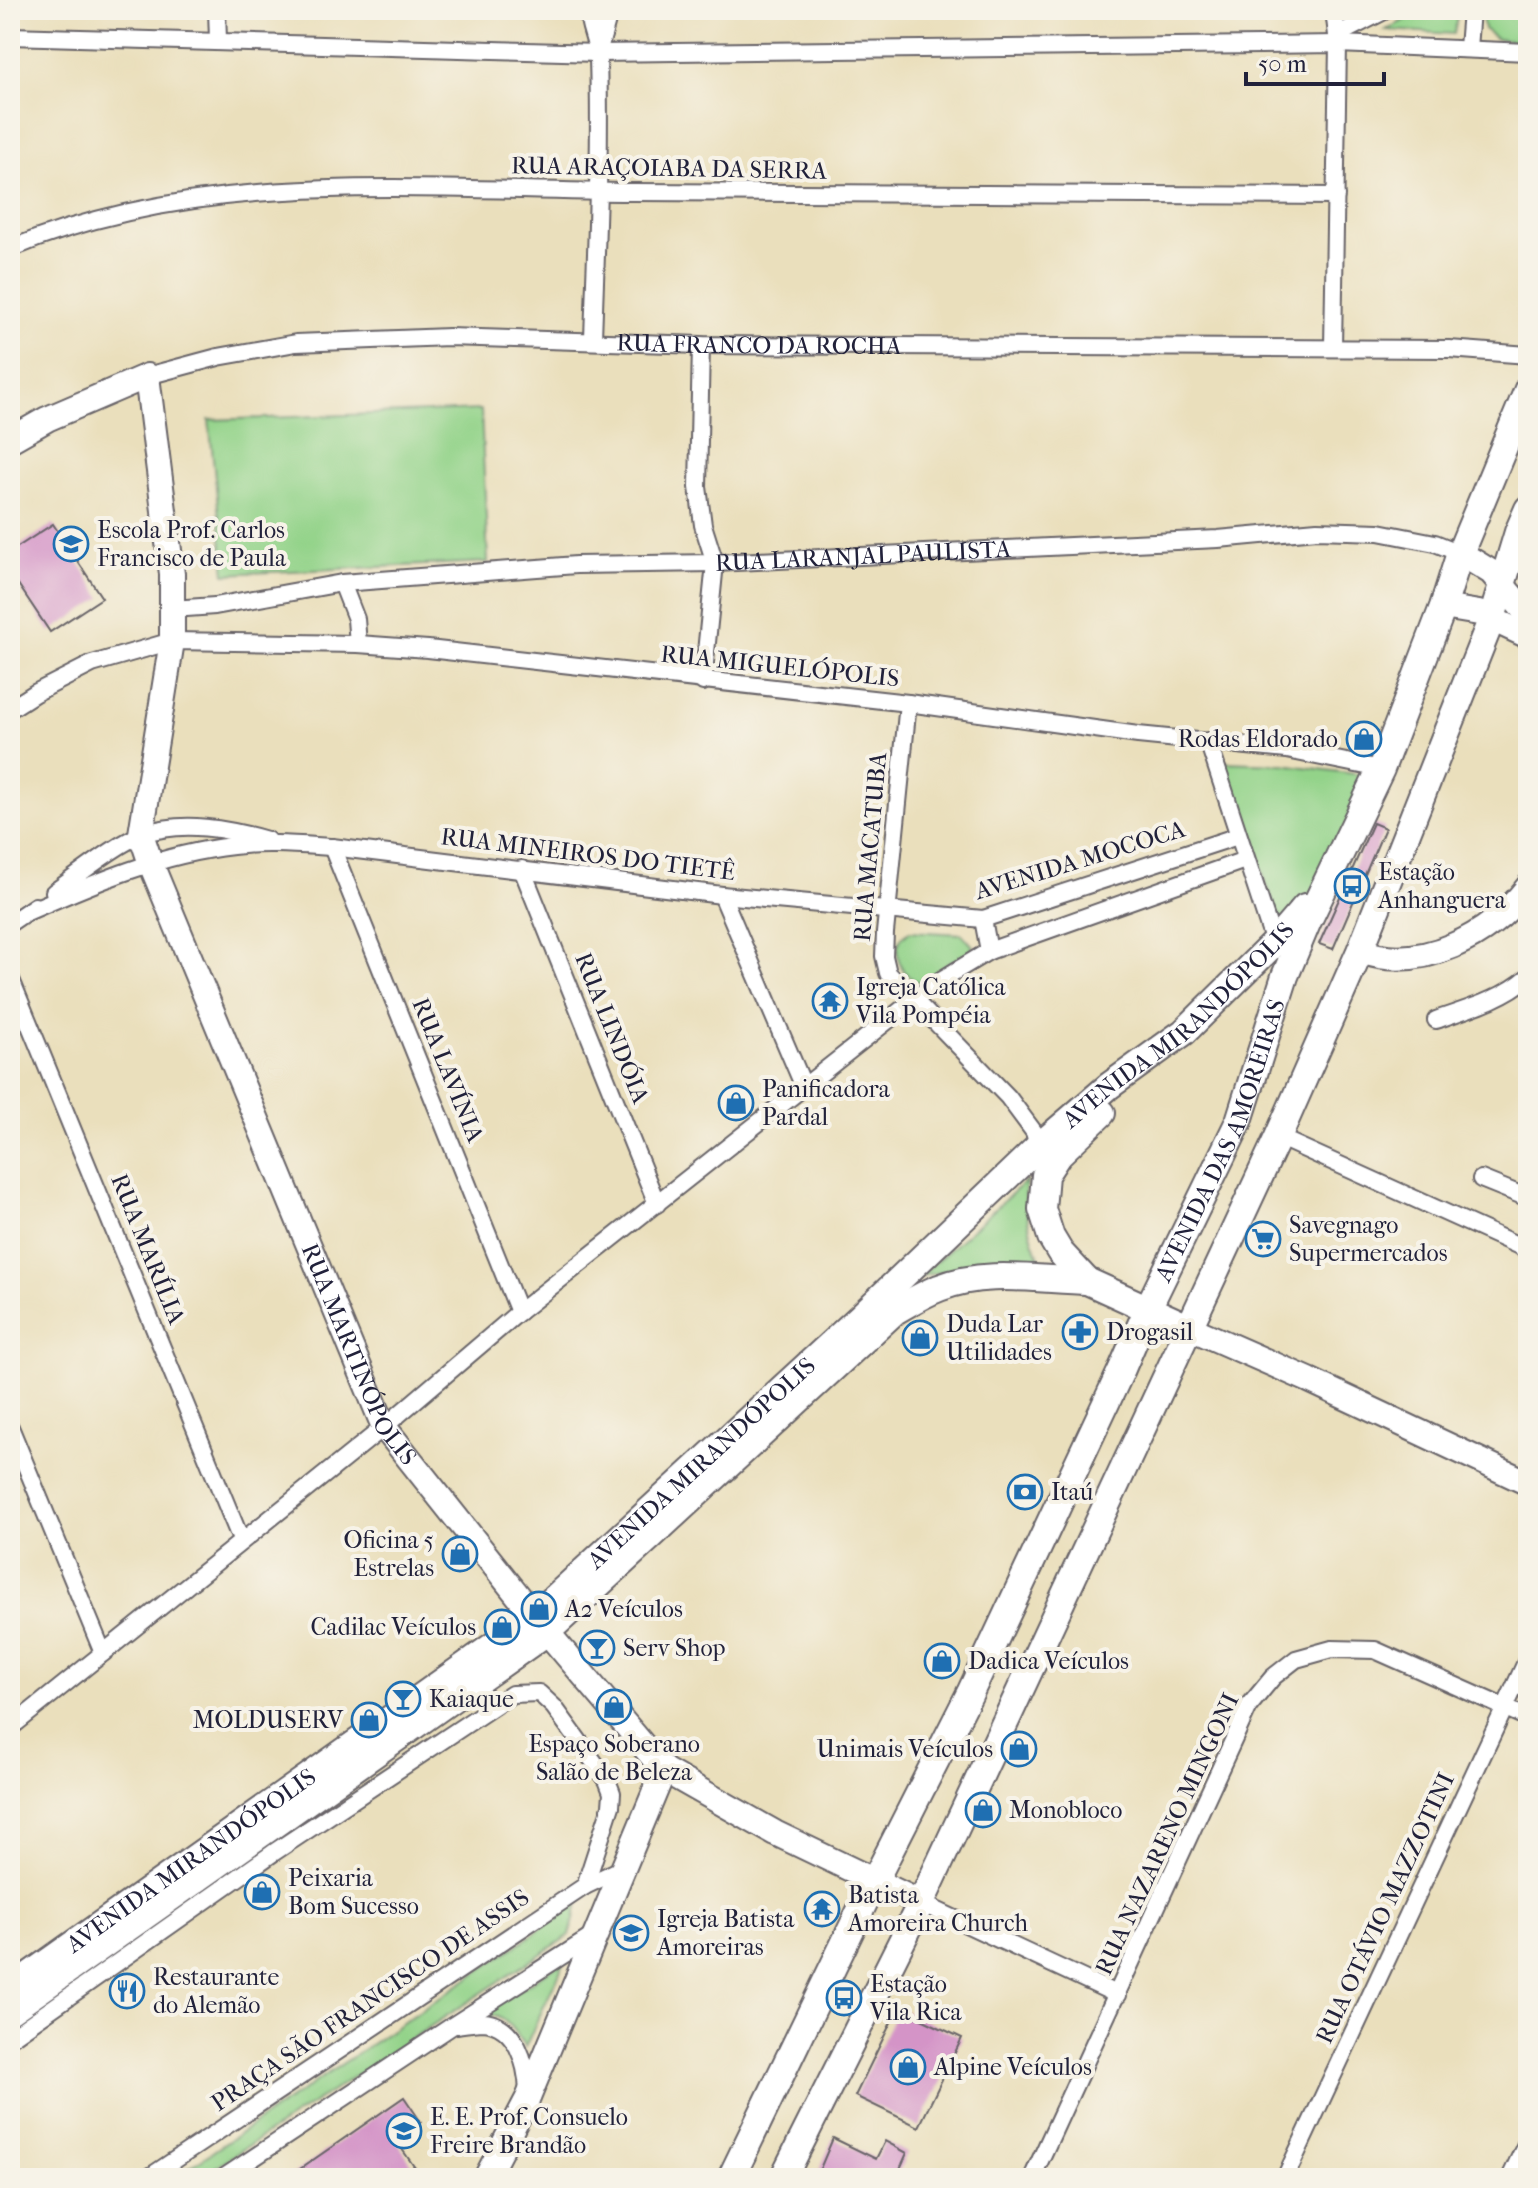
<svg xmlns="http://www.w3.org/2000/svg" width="1538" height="2188" font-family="'IM FELL French Canon',serif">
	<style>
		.green { fill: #93d389; stroke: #5a7a62; stroke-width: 2 }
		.building { fill: #d494c7 }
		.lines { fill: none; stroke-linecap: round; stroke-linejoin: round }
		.street-casing { stroke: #686468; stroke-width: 20 }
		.secondary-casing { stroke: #686468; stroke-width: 28 }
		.primary-casing { stroke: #686468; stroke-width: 30 }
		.street { stroke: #fff; stroke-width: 16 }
		.secondary { stroke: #fff; stroke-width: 24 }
		.primary { stroke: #fff; stroke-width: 26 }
		.labels { text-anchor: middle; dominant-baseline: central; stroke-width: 8; stroke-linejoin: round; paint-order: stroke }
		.street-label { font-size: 24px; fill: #22223b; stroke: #f7f3e8 }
		.poi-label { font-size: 24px; fill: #22223b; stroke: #f7f3e8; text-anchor: start }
	</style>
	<rect width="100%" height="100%" fill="#f7f3e8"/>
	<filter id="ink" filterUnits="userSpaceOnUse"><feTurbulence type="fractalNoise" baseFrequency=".0125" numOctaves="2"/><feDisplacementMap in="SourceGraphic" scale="16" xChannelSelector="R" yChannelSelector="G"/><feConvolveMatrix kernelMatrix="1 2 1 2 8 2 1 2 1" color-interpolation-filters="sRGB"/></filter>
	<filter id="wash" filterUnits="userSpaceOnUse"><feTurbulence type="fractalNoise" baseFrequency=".006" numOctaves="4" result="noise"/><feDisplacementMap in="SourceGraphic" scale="32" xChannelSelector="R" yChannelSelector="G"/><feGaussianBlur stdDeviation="1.8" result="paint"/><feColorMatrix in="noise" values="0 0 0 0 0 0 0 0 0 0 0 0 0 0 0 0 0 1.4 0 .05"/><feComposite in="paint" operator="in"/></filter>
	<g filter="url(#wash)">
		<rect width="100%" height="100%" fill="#eadfbc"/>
		<g class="green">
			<path d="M1423,10H1458L1454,34L1386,30Z"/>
			<path d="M1481,10H1528V43L1497,39L1484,29Z"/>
			<path d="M481,410L488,562L225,574L209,420Z"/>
			<path d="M1223,762L1283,764L1362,775L1369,780L1325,878L1281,924Z"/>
			<path d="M910,931L962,934L973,946L970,953C963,957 953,959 947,964C939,970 939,979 929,982C903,988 884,943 910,931Z"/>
			<path d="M1026,1181C1023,1208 1030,1238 1042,1263L968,1267L920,1276Z"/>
			<path d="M580,1896L570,1935L199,2178H174L535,1933Z"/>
			<path d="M566,1959L525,2047C513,2029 505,2013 482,2015Z"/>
		</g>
		<g id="blocks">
			<g class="building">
				<path d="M53,524L102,598L50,632L10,572V552Z"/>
				<path d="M1373,823L1385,828L1333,949L1319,944Z"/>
				<path d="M898,2008L962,2038L919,2127L855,2096Z"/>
				<path d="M404,2097L421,2122L395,2139L422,2178H287Z"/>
				<path d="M833,2138L876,2159L885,2141L907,2153L896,2178H816Z"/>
			</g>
		</g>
	</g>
	<g filter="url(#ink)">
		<use href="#blocks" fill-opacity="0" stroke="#686468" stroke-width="2"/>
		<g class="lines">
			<g class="street-casing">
				<g id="street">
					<path d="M217,10L218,40"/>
					<path d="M588,10C588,27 597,41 598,58C601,152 596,246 593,339"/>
					<path d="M1337,35L1386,10"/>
					<path d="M10,36L598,53L1338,44L1528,52"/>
					<path d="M1468,48L1471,10"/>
					<path d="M598,53L610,10"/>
					<path d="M10,249C207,167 424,191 632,192C867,193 1101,195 1336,196"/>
					<path d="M701,345L698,487L703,525L715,563L703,682"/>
					<path d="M1333,348L1338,44L1334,10"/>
					<path id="s1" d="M147,376L218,357L296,343L449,337L701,345L1449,349L1528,355"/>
					<path d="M342,583L356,619L358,644"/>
					<path id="s2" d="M172,609L215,606L342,583L576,565L715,563L1218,539L1317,530L1379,532L1435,543L1460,553"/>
					<path d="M908,703L885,933L884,956L888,973L1008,1097L1034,1132L1040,1154"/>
					<path d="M10,709L35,693L92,664L172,641L358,644L428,649L908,703L1138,735L1287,750L1381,769"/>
					<path d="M1208,741L1274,943"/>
					<path d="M332,847L519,1312"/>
					<path d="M522,869L657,1204"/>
					<path d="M54,892C76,877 119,842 143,834C183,820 228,829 267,840"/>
					<path d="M722,895L804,1087"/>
					<path d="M27,912C94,883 160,854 233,846C266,842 299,845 332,847L722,895L983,919L1238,836"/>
					<path d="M983,919L989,951"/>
					<path d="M10,923L35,906"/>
					<path d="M10,977L241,1540"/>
					<path d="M1436,1020C1467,1009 1503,999 1528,977"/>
					<path d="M1278,1137L1528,1250"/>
					<path d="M1481,1179L1528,1198"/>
					<path d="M10,1427L103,1653"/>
					<path d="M10,1728L384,1427L519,1312L934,984L989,951L1245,860"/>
					<path d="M921,1903L1118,1995"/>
					<path d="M457,2025C466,2024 475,2022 483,2022C517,2024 527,2065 528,2092"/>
					<path d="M10,2038L273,1853L512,1694L539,1693L554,1707L607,1780L612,1793L611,1806L585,1886"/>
					<path d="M148,2178L585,1886L623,1868"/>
					<path d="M223,2178L452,2026L596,1934"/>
					<path d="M1032,2178L1249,1706L1273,1677L1296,1659L1332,1649L1375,1650L1528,1718"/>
					<path d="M1285,2178L1528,1658"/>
					<path d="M1510,2178L1528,2140"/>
				</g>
			</g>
			<g class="secondary-casing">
				<g id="secondary">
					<path id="s3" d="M10,440L47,419L147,376L172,574V641L141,834L151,864L384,1427L547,1632L664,1770L775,1833L921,1903"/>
					<path d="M1460,553L1491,572L1528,615"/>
					<path d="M1443,607L1479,613L1528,636"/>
					<path d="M1360,951C1422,973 1490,936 1528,887"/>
					<path d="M1188,1327L1309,1380L1528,1483"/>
					<path d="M486,2178L528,2098L664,1770"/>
				</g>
			</g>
			<g class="primary-casing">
				<g id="primary">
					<path d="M1102,1113L1058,1155L1045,1175L1042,1209L1051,1237L1060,1252L1087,1281L1188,1327"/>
					<path id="s4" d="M10,1989L535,1616L860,1317L1038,1147L1109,1086L1184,1032L1274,943L1305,907"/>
					<path d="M10,2011L547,1632L895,1311C909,1303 923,1294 939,1288C984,1269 1040,1280 1087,1281"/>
					<path id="s5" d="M731,2178L874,1882L970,1693L1121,1371L1148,1308L1239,1121L1285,976L1308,921L1381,769L1443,607L1460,553L1528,389"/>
					<path d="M783,2178L921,1903L1278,1137L1360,951L1492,618L1518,532L1528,509"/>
				</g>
			</g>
			<use href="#street" class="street"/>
			<use href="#secondary" class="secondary"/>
			<use href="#primary" class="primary"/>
		</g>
	</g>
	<defs>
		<g id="school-ring" transform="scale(1.8)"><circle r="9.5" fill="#f7f3e8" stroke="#1f6fb2" stroke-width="1.5"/><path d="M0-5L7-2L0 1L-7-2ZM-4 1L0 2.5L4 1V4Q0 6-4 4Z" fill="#1f6fb2"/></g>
		<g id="shop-ring" transform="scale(1.8)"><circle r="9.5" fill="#f7f3e8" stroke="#1f6fb2" stroke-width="1.5"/><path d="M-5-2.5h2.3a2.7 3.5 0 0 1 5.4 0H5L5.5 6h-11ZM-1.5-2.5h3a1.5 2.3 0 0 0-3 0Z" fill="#1f6fb2"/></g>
		<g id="bus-ring" transform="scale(1.8)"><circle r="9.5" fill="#f7f3e8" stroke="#1f6fb2" stroke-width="1.5"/><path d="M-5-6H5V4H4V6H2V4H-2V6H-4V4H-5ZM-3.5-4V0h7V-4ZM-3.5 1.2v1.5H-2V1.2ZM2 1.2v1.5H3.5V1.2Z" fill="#1f6fb2"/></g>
		<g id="temple-ring" transform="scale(1.8)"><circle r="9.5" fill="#f7f3e8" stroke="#1f6fb2" stroke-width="1.5"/><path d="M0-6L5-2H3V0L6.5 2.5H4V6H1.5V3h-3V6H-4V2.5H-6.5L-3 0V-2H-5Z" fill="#1f6fb2"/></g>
		<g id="supermarket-ring" transform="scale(1.8)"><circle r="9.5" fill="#f7f3e8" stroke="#1f6fb2" stroke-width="1.5"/><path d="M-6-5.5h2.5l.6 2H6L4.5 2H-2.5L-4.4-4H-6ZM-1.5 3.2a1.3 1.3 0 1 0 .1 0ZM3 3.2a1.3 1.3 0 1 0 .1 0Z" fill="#1f6fb2"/></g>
		<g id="pharmacy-ring" transform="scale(1.8)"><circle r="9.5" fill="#f7f3e8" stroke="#1f6fb2" stroke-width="1.5"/><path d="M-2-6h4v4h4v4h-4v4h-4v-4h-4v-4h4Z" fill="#1f6fb2"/></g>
		<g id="bank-ring" transform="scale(1.8)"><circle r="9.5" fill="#f7f3e8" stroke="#1f6fb2" stroke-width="1.5"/><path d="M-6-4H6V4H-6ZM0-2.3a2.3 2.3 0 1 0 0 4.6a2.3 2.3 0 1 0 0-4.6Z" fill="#1f6fb2"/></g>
		<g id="bar-ring" transform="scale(1.8)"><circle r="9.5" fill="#f7f3e8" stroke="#1f6fb2" stroke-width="1.5"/><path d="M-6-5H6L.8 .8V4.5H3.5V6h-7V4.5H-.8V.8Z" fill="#1f6fb2"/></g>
		<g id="restaurant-ring" transform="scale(1.8)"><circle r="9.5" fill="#f7f3e8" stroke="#1f6fb2" stroke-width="1.5"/><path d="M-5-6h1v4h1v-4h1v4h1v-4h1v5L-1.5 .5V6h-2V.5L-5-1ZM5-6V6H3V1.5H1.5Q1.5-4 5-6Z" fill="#1f6fb2"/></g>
	</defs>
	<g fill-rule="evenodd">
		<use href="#school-ring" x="71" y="544"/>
		<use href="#shop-ring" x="1364" y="739"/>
		<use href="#bus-ring" x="1352" y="886"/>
		<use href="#temple-ring" x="830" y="1001"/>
		<use href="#shop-ring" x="736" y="1103"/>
		<use href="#supermarket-ring" x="1263" y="1239"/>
		<use href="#pharmacy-ring" x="1080" y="1332"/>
		<use href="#shop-ring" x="920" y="1338"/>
		<use href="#bank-ring" x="1025" y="1492"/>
		<use href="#shop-ring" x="460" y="1554"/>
		<use href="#shop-ring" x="539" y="1609"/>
		<use href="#shop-ring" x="502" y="1627"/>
		<use href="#bar-ring" x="597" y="1648"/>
		<use href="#shop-ring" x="942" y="1661"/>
		<use href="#bar-ring" x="403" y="1699"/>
		<use href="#shop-ring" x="614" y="1707"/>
		<use href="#shop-ring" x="369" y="1720"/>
		<use href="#shop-ring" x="1019" y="1749"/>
		<use href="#shop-ring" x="983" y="1810"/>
		<use href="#shop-ring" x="262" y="1892"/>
		<use href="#temple-ring" x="822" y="1909"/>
		<use href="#school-ring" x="631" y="1933"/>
		<use href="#restaurant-ring" x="127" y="1991"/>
		<use href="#bus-ring" x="844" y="1998"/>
		<use href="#shop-ring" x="908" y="2067"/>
		<use href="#school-ring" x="404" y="2131"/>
	</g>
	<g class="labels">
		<g class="street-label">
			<text transform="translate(669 168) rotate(1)">RUA ARAÇOIABA DA SERRA</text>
			<text stroke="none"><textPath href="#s1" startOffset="616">RUA FRANCO DA ROCHA</textPath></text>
			<text stroke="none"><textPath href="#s2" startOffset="694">RUA LARANJAL PAULISTA</textPath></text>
			<text transform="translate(780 666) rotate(6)">RUA MIGUELÓPOLIS</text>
			<text transform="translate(870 847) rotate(-85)">RUA MACATUBA</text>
			<text transform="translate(588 854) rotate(7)">RUA MINEIROS DO TIETÊ</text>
			<text transform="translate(1080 860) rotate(-17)">AVENIDA MOCOCA</text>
			<text stroke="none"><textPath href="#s4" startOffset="1518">AVENIDA MIRANDÓPOLIS</textPath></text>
			<text transform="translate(612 1028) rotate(68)">RUA LINDÓIA</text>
			<text transform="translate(448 1070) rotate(68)">RUA LAVÍNIA</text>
			<text stroke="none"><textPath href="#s5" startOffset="1148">AVENIDA DAS AMOREIRAS</textPath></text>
			<text transform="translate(148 1249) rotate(68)">RUA MARÍLIA</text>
			<text stroke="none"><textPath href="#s3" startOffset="1178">RUA MARTINÓPOLIS</textPath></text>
			<text stroke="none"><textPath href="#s4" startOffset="870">AVENIDA MIRANDÓPOLIS</textPath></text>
			<text transform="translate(1167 1834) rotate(-65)">RUA NAZARENO MINGONI</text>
			<text stroke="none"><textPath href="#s4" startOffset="222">AVENIDA MIRANDÓPOLIS</textPath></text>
			<text transform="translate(1385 1908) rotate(-65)">RUA OTÁVIO MAZZOTINI</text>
			<text transform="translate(370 2000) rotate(-34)">PRAÇA SÃO FRANCISCO DE ASSIS</text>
		</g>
		<g class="poi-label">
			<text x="97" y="530">Escola Prof. Carlos<tspan x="97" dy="28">Francisco de Paula</tspan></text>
			<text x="1338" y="739" text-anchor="end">Rodas Eldorado</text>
			<text x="1378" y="872">Estação<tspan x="1378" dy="28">Anhanguera</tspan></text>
			<text x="856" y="987">Igreja Católica<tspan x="856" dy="28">Vila Pompéia</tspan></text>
			<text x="762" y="1089">Panificadora<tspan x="762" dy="28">Pardal</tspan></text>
			<text x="1289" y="1225">Savegnago<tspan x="1289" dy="28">Supermercados</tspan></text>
			<text x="946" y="1324">Duda Lar<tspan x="946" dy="28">Utilidades</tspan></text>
			<text x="1106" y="1332">Drogasil</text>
			<text x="1051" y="1492">Itaú</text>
			<text x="434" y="1540" text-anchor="end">Oficina 5<tspan x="434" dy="28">Estrelas</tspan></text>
			<text x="565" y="1609">A2 Veículos</text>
			<text x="476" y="1627" text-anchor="end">Cadilac Veículos</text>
			<text x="623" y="1648">Serv Shop</text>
			<text x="968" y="1661">Dadica Veículos</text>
			<text x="429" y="1699">Kaiaque</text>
			<text x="343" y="1720" text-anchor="end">MOLDUSERV</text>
			<text x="614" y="1744" text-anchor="middle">Espaço Soberano<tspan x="614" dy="28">Salão de Beleza</tspan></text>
			<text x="993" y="1749" text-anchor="end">Unimais Veículos</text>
			<text x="1009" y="1810">Monobloco</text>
			<text x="288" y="1878">Peixaria<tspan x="288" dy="28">Bom Sucesso</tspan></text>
			<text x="848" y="1895">Batista<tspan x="848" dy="28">Amoreira Church</tspan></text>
			<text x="657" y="1919">Igreja Batista<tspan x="657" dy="28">Amoreiras</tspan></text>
			<text x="153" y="1977">Restaurante<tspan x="153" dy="28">do Alemão</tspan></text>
			<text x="870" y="1984">Estação<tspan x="870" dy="28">Vila Rica</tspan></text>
			<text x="934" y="2067">Alpine Veículos</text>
			<text x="430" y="2117">E. E. Prof. Consuelo<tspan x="430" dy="28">Freire Brandão</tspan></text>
		</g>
	</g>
	<rect width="1538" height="2188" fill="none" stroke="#f7f3e8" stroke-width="40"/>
	<path d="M1246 72v12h138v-12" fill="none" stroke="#22223b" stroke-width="4"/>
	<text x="1258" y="72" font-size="24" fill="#22223b" stroke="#f7f3e8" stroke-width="6" paint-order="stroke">50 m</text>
</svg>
